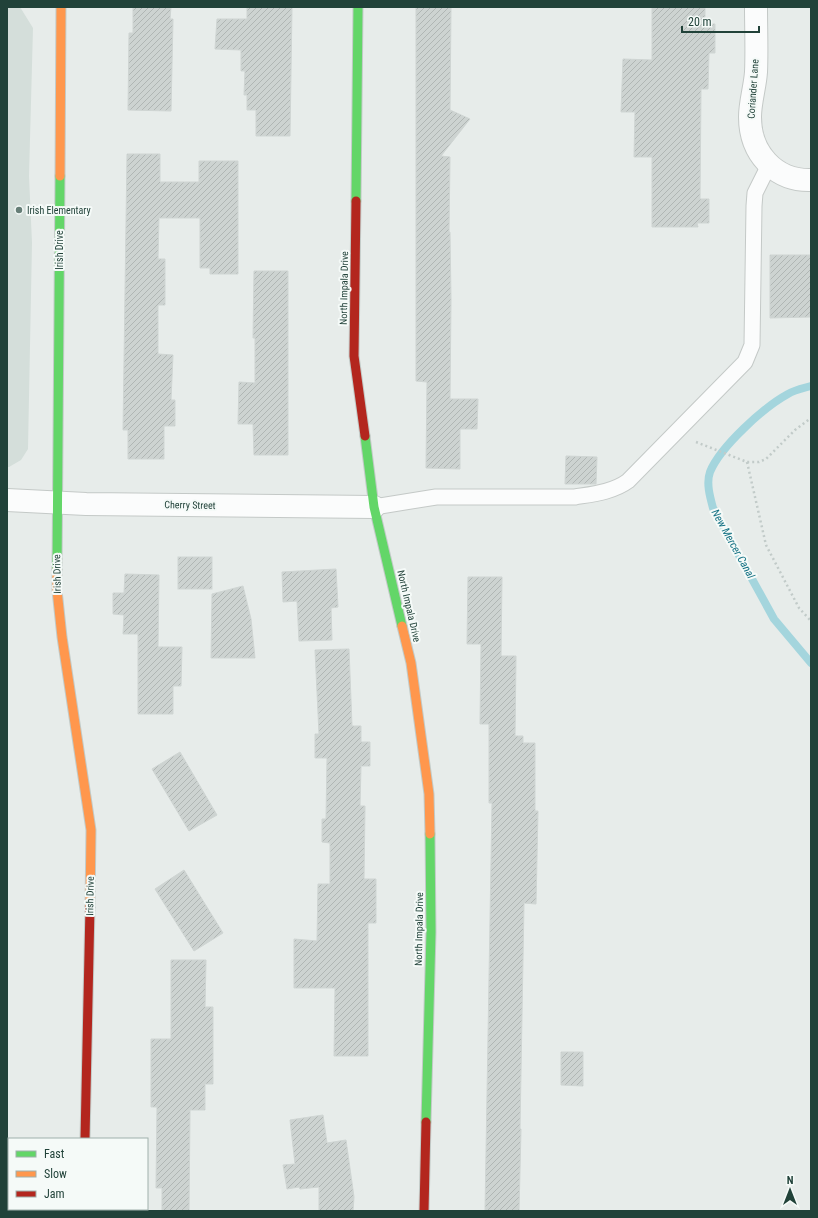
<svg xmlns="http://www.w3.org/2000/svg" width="818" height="1218" font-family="'Roboto Condensed',sans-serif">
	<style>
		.built { fill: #d4deda }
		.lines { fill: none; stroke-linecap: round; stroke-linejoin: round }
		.stream { stroke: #a4d5dd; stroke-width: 8 }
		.building { fill: url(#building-hatch); stroke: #cfd5d3 }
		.lane-casing { stroke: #c4c9c7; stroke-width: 17 }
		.street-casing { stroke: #c4c9c7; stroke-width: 24 }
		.fast-casing { stroke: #c2cac7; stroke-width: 11 }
		.slow-casing { stroke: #c2cac7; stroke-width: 11 }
		.jam-casing { stroke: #c2cac7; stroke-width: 11 }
		.path { stroke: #c2cbc9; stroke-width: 2.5; stroke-dasharray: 2 3; stroke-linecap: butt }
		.lane { stroke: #fbfcfc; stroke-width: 15 }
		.street { stroke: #fbfcfc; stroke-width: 22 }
		.fast { stroke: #63d668; stroke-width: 9 }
		.slow { stroke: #ff974d; stroke-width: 9 }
		.jam { stroke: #b3261e; stroke-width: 9 }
		.poi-dot { fill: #667e77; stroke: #f5faf8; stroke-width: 1.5 }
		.labels { text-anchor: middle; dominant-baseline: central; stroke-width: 4; stroke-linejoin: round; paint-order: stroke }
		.street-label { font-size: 10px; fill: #214239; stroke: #f5faf8 }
		.poi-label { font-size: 10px; fill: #214239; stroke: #f5faf8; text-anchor: start }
		.water-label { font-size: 11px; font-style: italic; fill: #157284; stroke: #f5faf8 }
	</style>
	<defs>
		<pattern id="building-hatch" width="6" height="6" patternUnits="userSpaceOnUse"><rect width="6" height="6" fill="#cdd3d1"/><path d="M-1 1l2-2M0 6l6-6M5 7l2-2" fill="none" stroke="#b0b6b4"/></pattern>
	</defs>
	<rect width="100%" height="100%" fill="#e7ecea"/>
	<path class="built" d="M7,7H20L33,28L29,176L32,243L28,449L21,460L9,467H7Z"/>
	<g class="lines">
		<path class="stream" d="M811,386C804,388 794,390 788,394C764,407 720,447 710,472C706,483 710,497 713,508L774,619L811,663"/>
	</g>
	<g class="building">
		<path d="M133,7H171L170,19H173L171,111L128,110L129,33H133Z"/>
		<path d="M247,7H292L290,136H256V110H247V95H244L245,71H241V50L215,49L217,19H247Z"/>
		<path d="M416,7H451L450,110L470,119L441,156L450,157L449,232H450L451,299L450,399H478L477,429H460V469L426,468L427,382L416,381Z"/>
		<path d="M652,7H705V24H715V53H709L708,89H701L700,199H709V223H697L698,227H652V157H634L635,112H621L623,59L652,60Z"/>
		<path d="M127,154H160V182H199V161H238V274H210V268H200V218H159L158,259H165V305H158V354L173,355L171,400H175V426H164V459H128V430H123Z"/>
		<path d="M770,255H811V317L770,318Z"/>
		<path d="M254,271H288V455H254L253,424H238L239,382L255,383V338H253Z"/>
		<path d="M566,456L597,457L596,484H565Z"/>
		<rect x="178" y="557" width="34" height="32"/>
		<path d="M336,569L338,607L331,608L332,640L299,641L297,601L283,602L282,572Z"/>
		<path d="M125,574L159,575L158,647H182L181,686H173V714H138V634H123L124,615L113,614V593H124Z"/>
		<path d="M468,577H502L501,656H516L515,736H523V743H535V811H538L536,904L524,903L520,1129H521L519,1211H485L492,803H489V724H480L481,644H467Z"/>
		<path d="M243,586L251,619L255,658H211L212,594Z"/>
		<path d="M349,649L352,726H361V742H370V766H361L360,806H365L364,879H376V923H368V1056H334L335,988H294V939L317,941L318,884H330V843L322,842V819H326L327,758H315V734H319L315,650Z"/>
		<path d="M180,752L217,815L189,831L152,769Z"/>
		<path d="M184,870L223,933L194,951L155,889Z"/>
		<path d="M171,960H206L205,1007H213V1084H205V1110H190L189,1211H162V1188H156L157,1107H151V1039H171Z"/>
		<path d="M561,1052H583V1086L561,1085Z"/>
		<path d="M323,1115L327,1143L346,1140L354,1197L353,1211H319V1187L300,1189L299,1187L287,1189L283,1165L295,1164L290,1120Z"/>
	</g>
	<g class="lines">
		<g class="lane-casing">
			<path id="lane" d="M374,507L436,497H575C593,494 613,492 628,481L745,362L752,345L754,206L755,193L769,165"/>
		</g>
		<g class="street-casing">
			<g id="street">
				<path d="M756,7C756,29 757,50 756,72C755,87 750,102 750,117C750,153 775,181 811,180"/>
				<path d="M7,500L86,504L374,507"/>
				<path d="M84,1211V1209"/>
			</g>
		</g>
		<g class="fast-casing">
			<g id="fast">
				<path d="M356,201L358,7"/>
				<path d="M365,436L374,507L402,626"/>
				<path d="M57,570L60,176"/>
				<path d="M426,1122L431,932L430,834"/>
			</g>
		</g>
		<g class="slow-casing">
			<g id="slow">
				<path d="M60,176L61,7"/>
				<path d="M57,570V590L62,637L91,830L90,907"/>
				<path d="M402,626L411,663L429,794L430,834"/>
			</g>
		</g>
		<g class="jam-casing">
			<g id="jam">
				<path d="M356,201L354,356L365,436"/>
				<path d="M85,1139L90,907"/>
				<path d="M424,1211L426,1122"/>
			</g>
		</g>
		<g class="path">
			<path d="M696,442L747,462H759L766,459L795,430L811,418"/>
			<path d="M747,462L766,545L799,608L811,621"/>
		</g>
		<use href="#lane" class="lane"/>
		<use href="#street" class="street"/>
		<use href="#fast" class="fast"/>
		<use href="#slow" class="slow"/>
		<use href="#jam" class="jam"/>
	</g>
	<circle class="poi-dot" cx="19" cy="210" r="4"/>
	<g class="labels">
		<g class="street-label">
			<text transform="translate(753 89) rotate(-86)">Coriander Lane</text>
			<text transform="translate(59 250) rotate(-90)">Irish Drive</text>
			<text transform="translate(344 288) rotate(-89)">North Impala Drive</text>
			<text transform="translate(190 505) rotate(1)">Cherry Street</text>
			<text transform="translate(57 574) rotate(-91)">Irish Drive</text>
			<text transform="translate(409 606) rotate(77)">North Impala Drive</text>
			<text transform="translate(90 896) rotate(-89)">Irish Drive</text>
			<text transform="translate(419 929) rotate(-89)">North Impala Drive</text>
		</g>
		<g class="poi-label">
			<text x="27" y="210">Irish Elementary</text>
		</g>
		<g class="water-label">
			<text transform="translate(733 544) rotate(61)">New Mercer Canal</text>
		</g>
	</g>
	<rect width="818" height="1218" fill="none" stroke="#214239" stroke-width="16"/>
	<rect x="8" y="1138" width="140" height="72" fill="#f5faf8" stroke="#a0b0ac"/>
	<rect x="16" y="1151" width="20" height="6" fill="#63d668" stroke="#a0b0ac"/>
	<text x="44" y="1158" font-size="12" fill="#214239">Fast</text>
	<rect x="16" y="1171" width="20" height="6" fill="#ff974d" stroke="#a0b0ac"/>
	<text x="44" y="1178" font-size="12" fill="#214239">Slow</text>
	<rect x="16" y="1191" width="20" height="6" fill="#b3261e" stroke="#a0b0ac"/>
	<text x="44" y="1198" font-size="12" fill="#214239">Jam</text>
	<g transform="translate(790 1190)" stroke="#f5faf8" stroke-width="3" paint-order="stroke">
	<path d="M0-3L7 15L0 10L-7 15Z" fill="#214239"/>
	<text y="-6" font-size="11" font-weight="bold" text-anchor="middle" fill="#214239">N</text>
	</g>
	<path d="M682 26v6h77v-6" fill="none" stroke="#214239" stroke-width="2"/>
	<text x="688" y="26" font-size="12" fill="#214239" stroke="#f5faf8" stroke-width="3" paint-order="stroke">20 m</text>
</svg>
